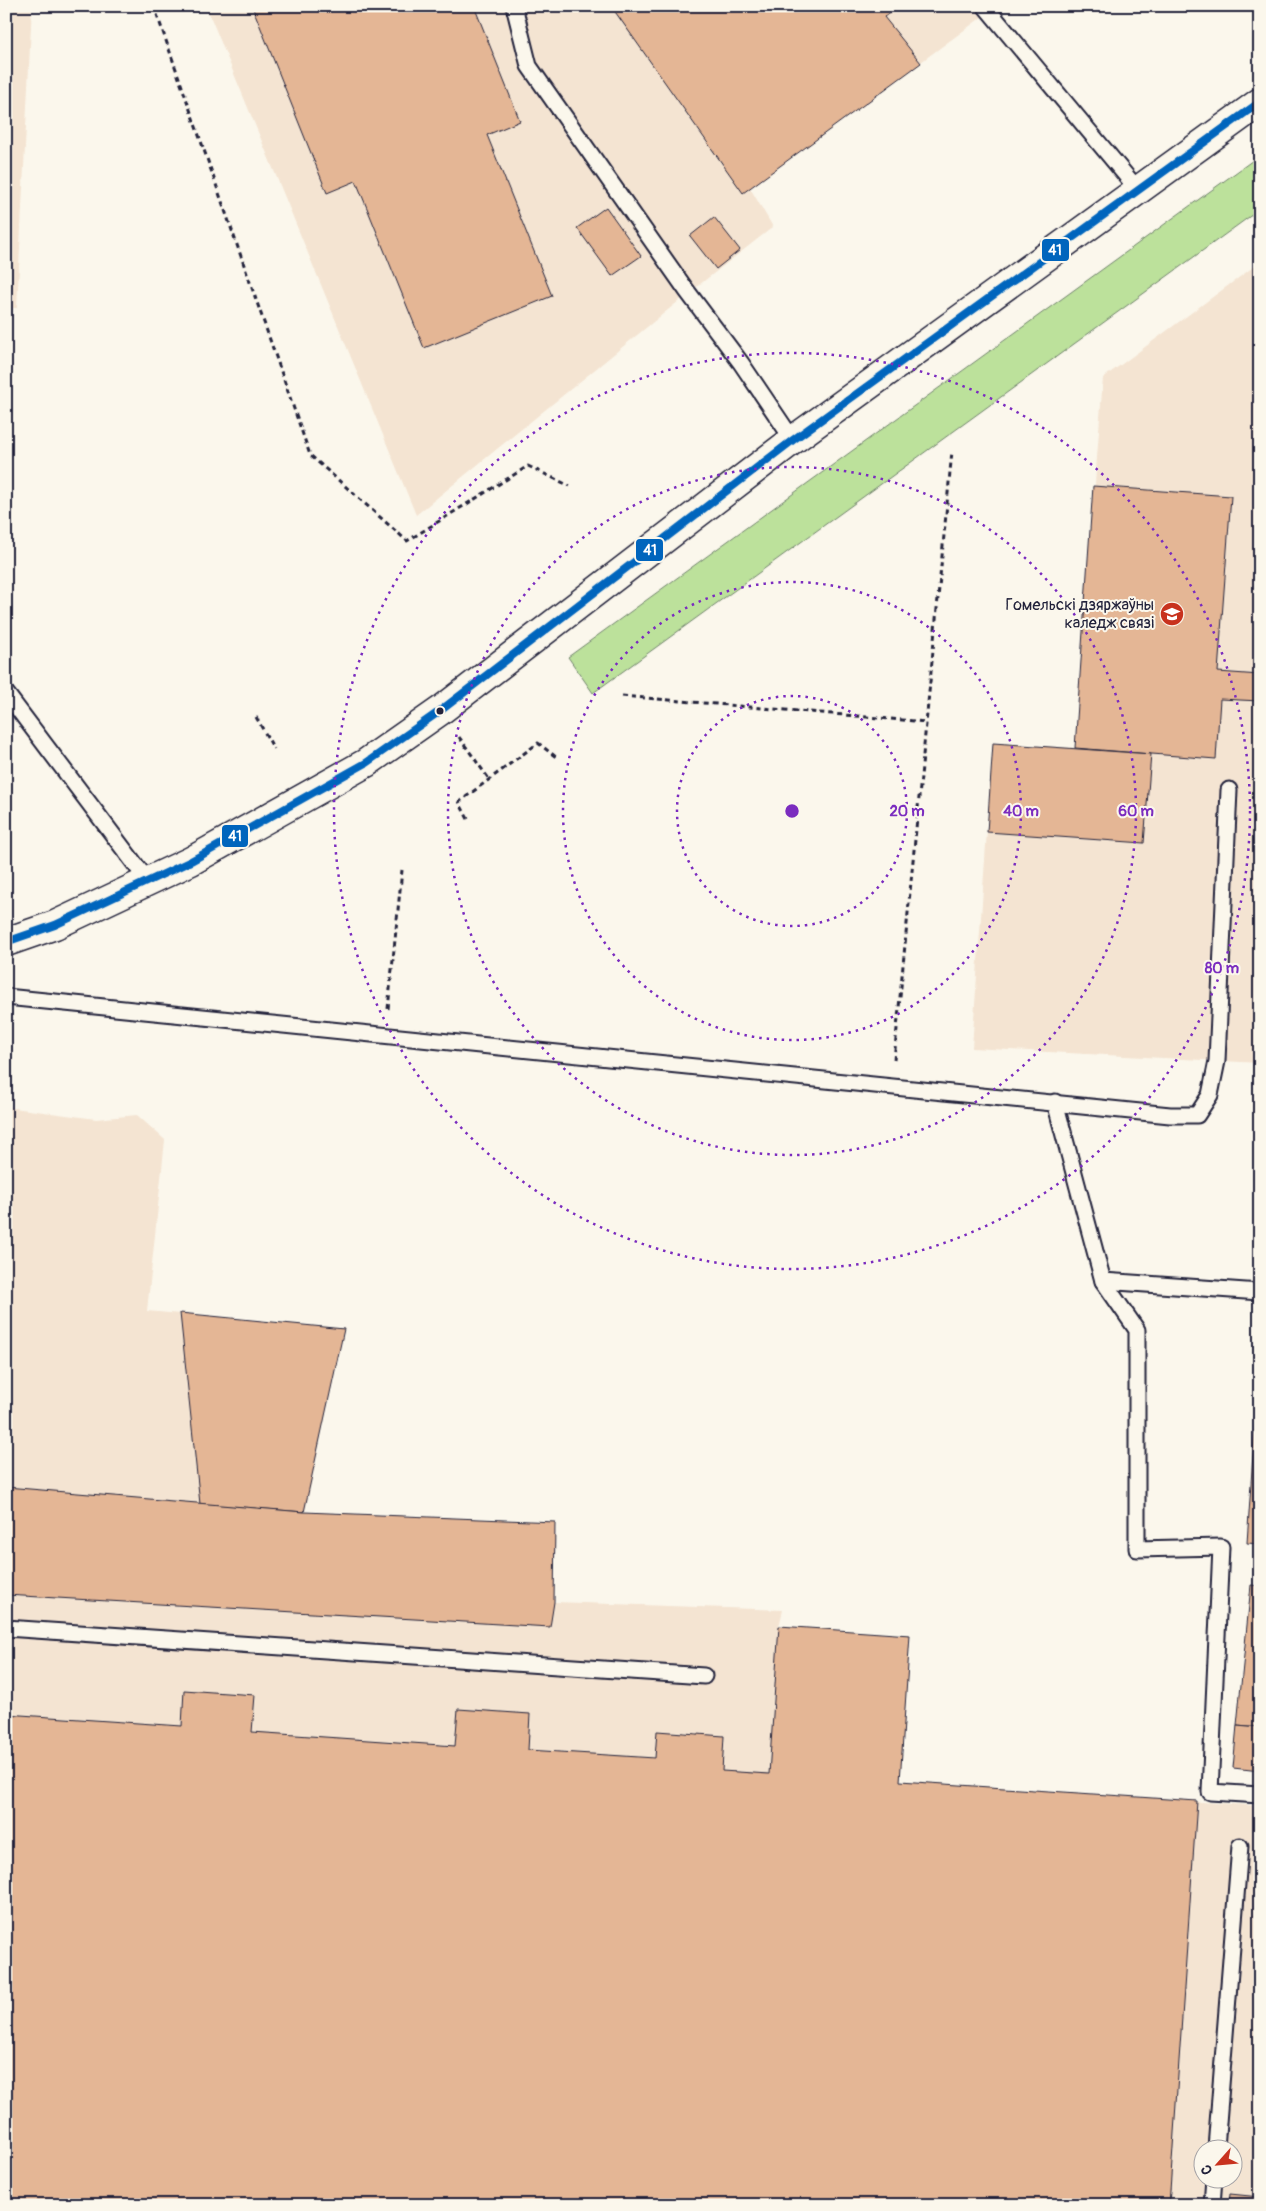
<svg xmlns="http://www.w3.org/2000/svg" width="1266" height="2211" font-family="Pangolin,sans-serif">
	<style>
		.built { fill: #f4e4d2; fill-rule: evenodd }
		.green { fill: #bce19b; stroke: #6f826b }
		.building { fill: #e4b695; stroke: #22223b }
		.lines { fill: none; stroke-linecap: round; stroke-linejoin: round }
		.service-casing { stroke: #22223b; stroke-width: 19 }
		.secondary-casing { stroke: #22223b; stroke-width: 31 }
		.path { stroke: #22223b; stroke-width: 3; stroke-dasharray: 5 4; stroke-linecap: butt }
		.service { stroke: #fbf7ec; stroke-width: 15 }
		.secondary { stroke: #fbf7ec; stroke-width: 28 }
		.bus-1-casing { stroke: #fbf7ec; stroke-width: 11 }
		.bus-1 { stroke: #0065bd; stroke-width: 8 }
		.ring { fill: none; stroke: #7b2cbf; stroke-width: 2.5; stroke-dasharray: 2.5 5 }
		.bus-dot { fill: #22223b; stroke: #fbf7ec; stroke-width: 2 }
		.labels { text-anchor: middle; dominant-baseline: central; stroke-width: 4; stroke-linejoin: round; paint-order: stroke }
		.poi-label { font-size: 16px; fill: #22223b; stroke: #fbf7ec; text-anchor: end }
		.centre { fill: #7b2cbf; stroke: #fbf7ec; stroke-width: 2.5 }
		.ring-label { font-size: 15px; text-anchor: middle; font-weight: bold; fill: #7b2cbf; stroke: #fbf7ec; stroke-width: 4; stroke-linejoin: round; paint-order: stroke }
		.line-badge { stroke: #fbf7ec; stroke-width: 2 }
		.badge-label { font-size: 14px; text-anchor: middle; font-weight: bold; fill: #fff }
	</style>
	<rect width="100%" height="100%" fill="#fbf7ec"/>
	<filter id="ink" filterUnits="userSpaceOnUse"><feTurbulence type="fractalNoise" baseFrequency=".02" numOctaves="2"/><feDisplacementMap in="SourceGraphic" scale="10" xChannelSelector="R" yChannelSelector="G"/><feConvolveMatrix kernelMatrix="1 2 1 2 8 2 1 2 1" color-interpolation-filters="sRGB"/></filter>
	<g filter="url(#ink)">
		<g class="built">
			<path d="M6,6H32L17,308H6Z"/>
			<path d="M206,6H997L750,188L773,227L690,292L416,515Z"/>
			<path d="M1260,262V1063L972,1048L993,743L1075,748L1103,378Z"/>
			<path d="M6,1107L96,1119L137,1115L165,1140L147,1311L344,1329L305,1512L555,1522L554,1602L783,1610L779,1626L910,1635L900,1781L1260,1806V2205H6ZM1204,2148H1234V2178H1204Z"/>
		</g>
		<path class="green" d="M1260,155V209L593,693L568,657Z"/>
		<g class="building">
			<path d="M252,6H474L520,121L487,135L552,296L424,348L356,181L327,193Z"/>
			<path d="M611,6H899L884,17L921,63L743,193Z"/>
			<path d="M606,207L641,256L612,276L577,228Z"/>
			<path d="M714,217L740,250L716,269L690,236Z"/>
			<path d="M1093,486L1231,496L1218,672L1260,675V701L1220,699L1216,759L1075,748Z"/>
			<path d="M993,743L1151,754L1144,843L987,832Z"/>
			<path d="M180,1313L344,1329L304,1512L200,1504Z"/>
			<path d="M1260,1350V1544L1247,1543Z"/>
			<path d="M6,1487L304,1512L555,1522L554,1602L550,1627L6,1595Z"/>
			<path d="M1251,1585L1260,1586V1727L1237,1725Z"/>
			<path d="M779,1626L910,1635L900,1781L1197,1801L1169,2205H6V1714L182,1726L184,1690L255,1695L252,1732L455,1746L458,1709L530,1714L528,1750L655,1758L657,1731L724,1736L722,1771L769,1774Z"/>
			<path d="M1237,1725L1260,1727V1771L1233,1768Z"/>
			<path d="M1230,2194L1260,2197V2205H1229Z"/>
		</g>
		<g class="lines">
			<g class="service-casing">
				<g id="service">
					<path d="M514,6L529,66L687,291L741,363L793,440"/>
					<path d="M985,6L1138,190"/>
					<path d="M6,693L147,880"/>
					<path d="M6,997L1170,1115H1197L1210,1095L1217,1061L1229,790"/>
					<path d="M1055,1102L1103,1281L1137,1330V1549L1221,1547L1210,1792L1260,1795"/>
					<path d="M1103,1281L1260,1292"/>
					<path d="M6,1628L704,1676"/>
					<path d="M1216,2148L1240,1846"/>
					<path d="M1212,2205L1214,2178"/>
				</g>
			</g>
			<g class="secondary-casing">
				<path id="secondary" d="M6,942L55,925L191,861L366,763L440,711L793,440L1260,102"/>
			</g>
			<g class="path">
				<path d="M154,6L310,455L407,541L528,466L570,486"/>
				<path d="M622,696L926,722"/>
				<path d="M256,717L274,749"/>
				<path d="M459,737L489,779"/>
				<path d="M468,819L459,802L538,743L556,757"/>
				<path d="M388,1009L402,870"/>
				<path d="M894,1060L952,451"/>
			</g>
			<use href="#service" class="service"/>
			<use href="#secondary" class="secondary"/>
			<g class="bus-1-casing">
				<path id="bus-1" d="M6,942L55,925L191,861L366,763L440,711L793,440L1260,102"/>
			</g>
			<use href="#bus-1" class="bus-1"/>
		</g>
	</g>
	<g class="ring">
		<circle cx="792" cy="811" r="115"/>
		<circle cx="792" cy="811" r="229"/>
		<circle cx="792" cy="811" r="344"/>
		<circle cx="792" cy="811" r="458"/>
	</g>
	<defs>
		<g id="university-disc" transform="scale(1.25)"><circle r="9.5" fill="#c8321e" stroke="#fbf7ec"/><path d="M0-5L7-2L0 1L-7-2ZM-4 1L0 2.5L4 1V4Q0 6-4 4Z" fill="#fff"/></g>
	</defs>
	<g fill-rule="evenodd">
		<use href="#university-disc" x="1172" y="614"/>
	</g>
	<circle class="bus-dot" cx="440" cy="711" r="4.5"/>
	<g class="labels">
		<g class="poi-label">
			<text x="1154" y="605">Гомельскі дзяржаўны<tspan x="1154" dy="18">каледж связі</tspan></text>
		</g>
	</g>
	<circle cx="792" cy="811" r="8" class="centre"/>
	<g class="ring-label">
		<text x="907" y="816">20 m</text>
		<text x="1021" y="816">40 m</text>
		<text x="1136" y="816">60 m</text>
		<text x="1222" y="973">80 m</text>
	</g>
	<g class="line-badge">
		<rect x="1041" y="238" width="29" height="24" rx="5" fill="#0065bd"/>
		<rect x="635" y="538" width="29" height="24" rx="5" fill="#0065bd"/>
		<rect x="221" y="824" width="28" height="24" rx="5" fill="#0065bd"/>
	</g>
	<g class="badge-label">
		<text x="1055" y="255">41</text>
		<text x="650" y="555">41</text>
		<text x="235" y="841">41</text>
	</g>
	<rect width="1266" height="2211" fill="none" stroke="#fbf7ec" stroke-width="25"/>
	<rect x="12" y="12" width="1241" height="2186" fill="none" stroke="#22223b" stroke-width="2" filter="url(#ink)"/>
	<g transform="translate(1218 2164) rotate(243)"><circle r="24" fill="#fbf7ec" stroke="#a4a2a5"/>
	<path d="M0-4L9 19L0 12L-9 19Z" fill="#c8321e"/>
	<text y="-8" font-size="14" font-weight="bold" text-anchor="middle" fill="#22223b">С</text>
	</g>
</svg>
